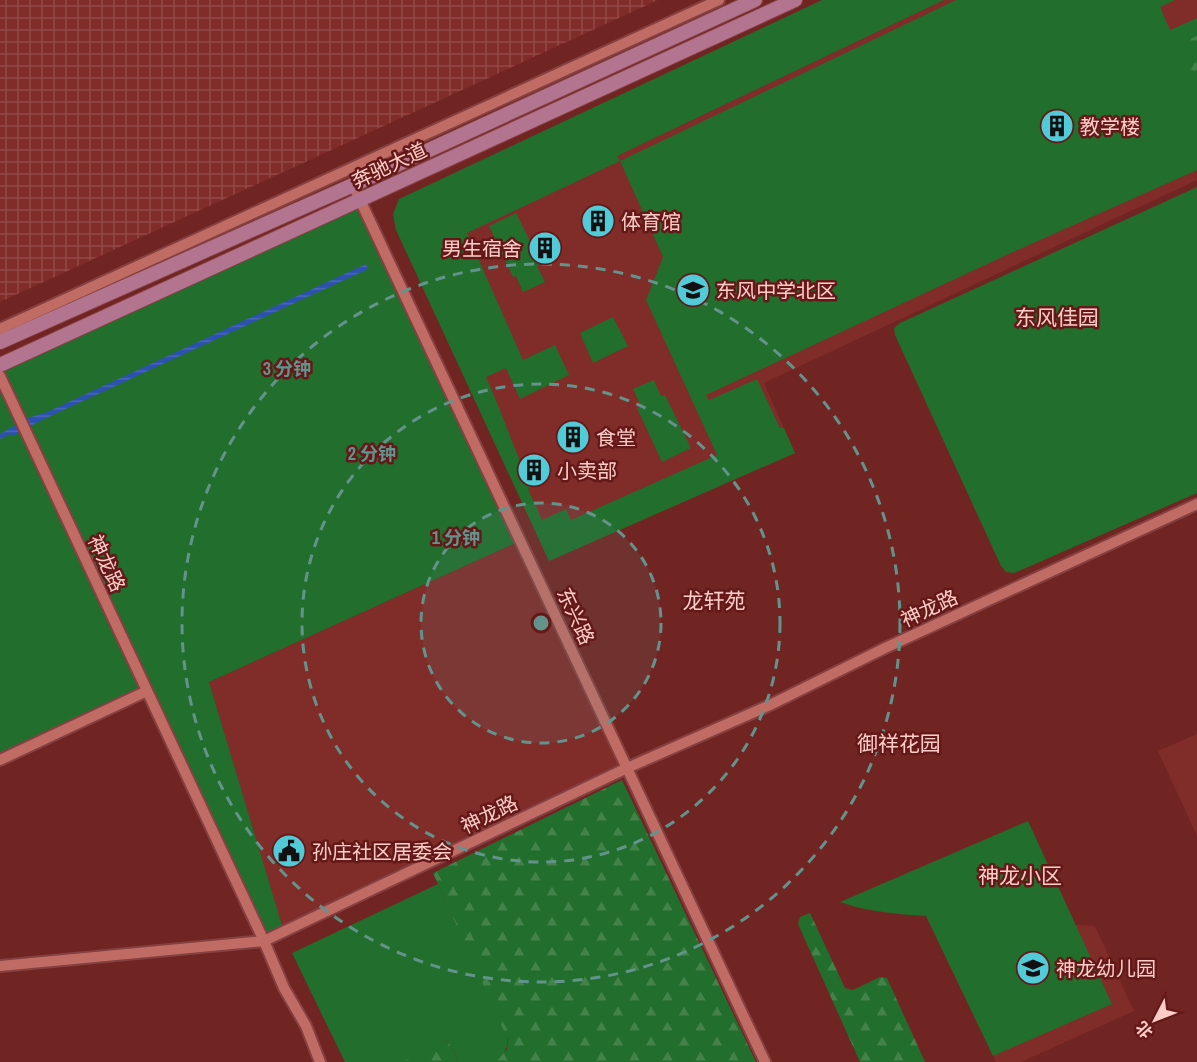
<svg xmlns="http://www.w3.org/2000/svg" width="1197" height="1062" font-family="'Archivo Narrow','Noto Sans SC',sans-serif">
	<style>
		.built { fill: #802c29 }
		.industrial { fill: url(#industrial-grid) }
		.green { fill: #226e2c; fill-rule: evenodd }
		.forest { fill: url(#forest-firs) }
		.water { fill: url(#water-rules) }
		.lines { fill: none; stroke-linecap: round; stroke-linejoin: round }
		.minor-casing { stroke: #854041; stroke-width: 14 }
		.major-casing { stroke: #854041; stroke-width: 16 }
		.minor { stroke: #c06c65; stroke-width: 10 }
		.major { stroke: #b37490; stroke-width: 14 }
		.ring { fill: none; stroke: #62948d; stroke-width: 3; stroke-dasharray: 10 8 }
		.labels { text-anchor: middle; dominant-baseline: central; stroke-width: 5; stroke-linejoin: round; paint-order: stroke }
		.poi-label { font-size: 20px; fill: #fccdc7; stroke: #641918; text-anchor: start }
		.street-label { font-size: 20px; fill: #fccdc7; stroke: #641918 }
		.neighbourhood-label { font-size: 21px; fill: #fccdc7; stroke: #641918 }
		.centre { fill: #62948d; stroke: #641918; stroke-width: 3 }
		.ring-label { font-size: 18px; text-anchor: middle; font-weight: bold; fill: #62948d; stroke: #641918; stroke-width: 5; stroke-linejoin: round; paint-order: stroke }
	</style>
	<defs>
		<pattern id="industrial-grid" width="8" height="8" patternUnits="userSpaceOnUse" patternTransform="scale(1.5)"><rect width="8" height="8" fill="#802c29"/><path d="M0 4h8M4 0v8" fill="none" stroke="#934947"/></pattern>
		<pattern id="forest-firs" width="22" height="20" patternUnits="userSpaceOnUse" patternTransform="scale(1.5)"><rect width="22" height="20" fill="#226e2c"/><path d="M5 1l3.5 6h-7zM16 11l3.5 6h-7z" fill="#438249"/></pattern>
		<pattern id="water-rules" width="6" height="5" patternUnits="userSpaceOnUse" patternTransform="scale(1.5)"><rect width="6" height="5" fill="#2d50b3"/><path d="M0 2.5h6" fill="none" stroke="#4c68bc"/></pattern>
	</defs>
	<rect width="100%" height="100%" fill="#712522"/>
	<g class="built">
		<path d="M944,0H1197V180L764,383L795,453L549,561L408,255Z"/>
		<path d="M520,541L627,768L282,927L209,682Z"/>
		<path d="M1197,734V836L1158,751Z"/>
		<path d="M926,916L1095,926L1134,1011L1021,1062H996Z"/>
	</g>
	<path class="industrial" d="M0,0H658L0,302Z"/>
	<g class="green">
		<path d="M822,0H944L617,156L620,161L956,0H1175L1160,7L1170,30L1197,18V170L1013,252L706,395L709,400L757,379L780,428H784L795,453L549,561L396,230L393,214L399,199ZM620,161L663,257L646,300L717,455L571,520L566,509L542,520L528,489L531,487C515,451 502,413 486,377L506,368L520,399L569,375L555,345L523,360L467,233Z"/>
		<path d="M1197,187V493L1014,573L1006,572L1001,566L895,335L894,328L900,323Z"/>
		<path d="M360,200L520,541L209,682L284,932L264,941L147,691L0,760V365Z"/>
		<path d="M516,213L541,263L537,266L545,282L523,292L516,276L513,277L489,226Z"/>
		<path d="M613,317L628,346L593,363L580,333Z"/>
		<path d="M654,380L661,396L665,395L691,448L662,462L637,408L641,406L633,389Z"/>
		<path d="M1028,821L1112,1004L993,1056L926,916C897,914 868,912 840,902Z"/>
		<path d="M438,884L506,1033C510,1046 505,1052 497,1062H458L448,1040L406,1062H345L292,953Z"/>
	</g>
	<g class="forest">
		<path d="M1197,36V82L1182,48L1183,42Z"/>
		<path d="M622,780L756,1062H496L507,1049L508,1040L433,873Z"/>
		<path d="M810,913L845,988L853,990L880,977L887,978L925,1062H860L798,924L800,917Z"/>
		<path d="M448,1040L458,1062H406L405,1061Z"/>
	</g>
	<path class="water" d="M366,264L368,269L46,418L15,434V436L10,434L0,439V434C15,426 27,416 45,413Z"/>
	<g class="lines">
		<g class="minor-casing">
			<g id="minor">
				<path d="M353,185L765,1062"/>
				<path d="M0,329L719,0"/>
				<path d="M0,376L264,941L627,768L768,706L885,648L1197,504"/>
				<path d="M0,760L147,691"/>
				<path d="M0,966L264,941L284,988L306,1026L320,1062"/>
			</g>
		</g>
		<g class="major-casing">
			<g id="major">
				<path d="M0,342L353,185L755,0"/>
				<path d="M0,365L795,0"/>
			</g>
		</g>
		<use href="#minor" class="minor"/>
		<use href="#major" class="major"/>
	</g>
	<circle cx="541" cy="623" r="120" fill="#62948d" fill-opacity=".12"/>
	<g class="ring">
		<circle cx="541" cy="623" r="120"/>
		<circle cx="541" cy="623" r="239"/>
		<circle cx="541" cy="623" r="359"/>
	</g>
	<defs>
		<g id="building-disc" transform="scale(1.725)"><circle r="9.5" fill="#52cbd9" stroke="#641918"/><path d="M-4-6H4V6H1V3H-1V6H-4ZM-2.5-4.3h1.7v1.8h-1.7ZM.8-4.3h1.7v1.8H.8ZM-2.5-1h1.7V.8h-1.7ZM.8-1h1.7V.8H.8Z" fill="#111"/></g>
		<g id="school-disc" transform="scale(1.725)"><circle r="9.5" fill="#52cbd9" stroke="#641918"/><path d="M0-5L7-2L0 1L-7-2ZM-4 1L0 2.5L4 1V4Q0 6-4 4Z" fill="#111"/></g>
		<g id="civic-disc" transform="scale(1.725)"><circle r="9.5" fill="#52cbd9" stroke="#641918"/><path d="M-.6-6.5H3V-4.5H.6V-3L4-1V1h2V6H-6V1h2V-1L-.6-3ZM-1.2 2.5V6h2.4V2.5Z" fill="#111"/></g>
	</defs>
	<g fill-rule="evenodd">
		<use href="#building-disc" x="1057" y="126"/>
		<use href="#building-disc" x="598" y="221"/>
		<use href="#building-disc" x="545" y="248"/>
		<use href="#school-disc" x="693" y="290"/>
		<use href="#building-disc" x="573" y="437"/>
		<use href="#building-disc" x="534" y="470"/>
		<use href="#civic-disc" x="289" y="851"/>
		<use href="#school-disc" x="1033" y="968"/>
	</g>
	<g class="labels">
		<g class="poi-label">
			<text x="1080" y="126">教学楼</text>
			<text x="621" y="221">体育馆</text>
			<text x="522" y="248" text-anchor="end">男生宿舍</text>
			<text x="716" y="290">东风中学北区</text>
			<text x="596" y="437">食堂</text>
			<text x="557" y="470">小卖部</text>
			<text x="312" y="851">孙庄社区居委会</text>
			<text x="1056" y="968">神龙幼儿园</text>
		</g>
		<g class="street-label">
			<text transform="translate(389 165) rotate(-25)">奔驰大道</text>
			<text transform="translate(107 563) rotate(65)">神龙路</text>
			<text transform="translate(929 608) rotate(-25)">神龙路</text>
			<text transform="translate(576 616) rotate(65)">东兴路</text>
			<text transform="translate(489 814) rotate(-26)">神龙路</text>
		</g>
		<g class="neighbourhood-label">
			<text x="1057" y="317">东风佳园</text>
			<text x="714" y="600">龙轩苑</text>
			<text x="899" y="743">御祥花园</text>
			<text x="1020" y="875">神龙小区</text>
		</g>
	</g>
	<circle cx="541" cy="623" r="9" class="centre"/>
	<g class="ring-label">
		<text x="287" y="375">3 分钟</text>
		<text x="372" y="460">2 分钟</text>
		<text x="456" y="544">1 分钟</text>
	</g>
	<g transform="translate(1155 1020) rotate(228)" stroke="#641918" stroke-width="4.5" paint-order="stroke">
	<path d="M0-4.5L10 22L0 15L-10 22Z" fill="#fccdc7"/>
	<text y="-9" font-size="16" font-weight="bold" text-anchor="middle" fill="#fccdc7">北</text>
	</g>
</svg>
